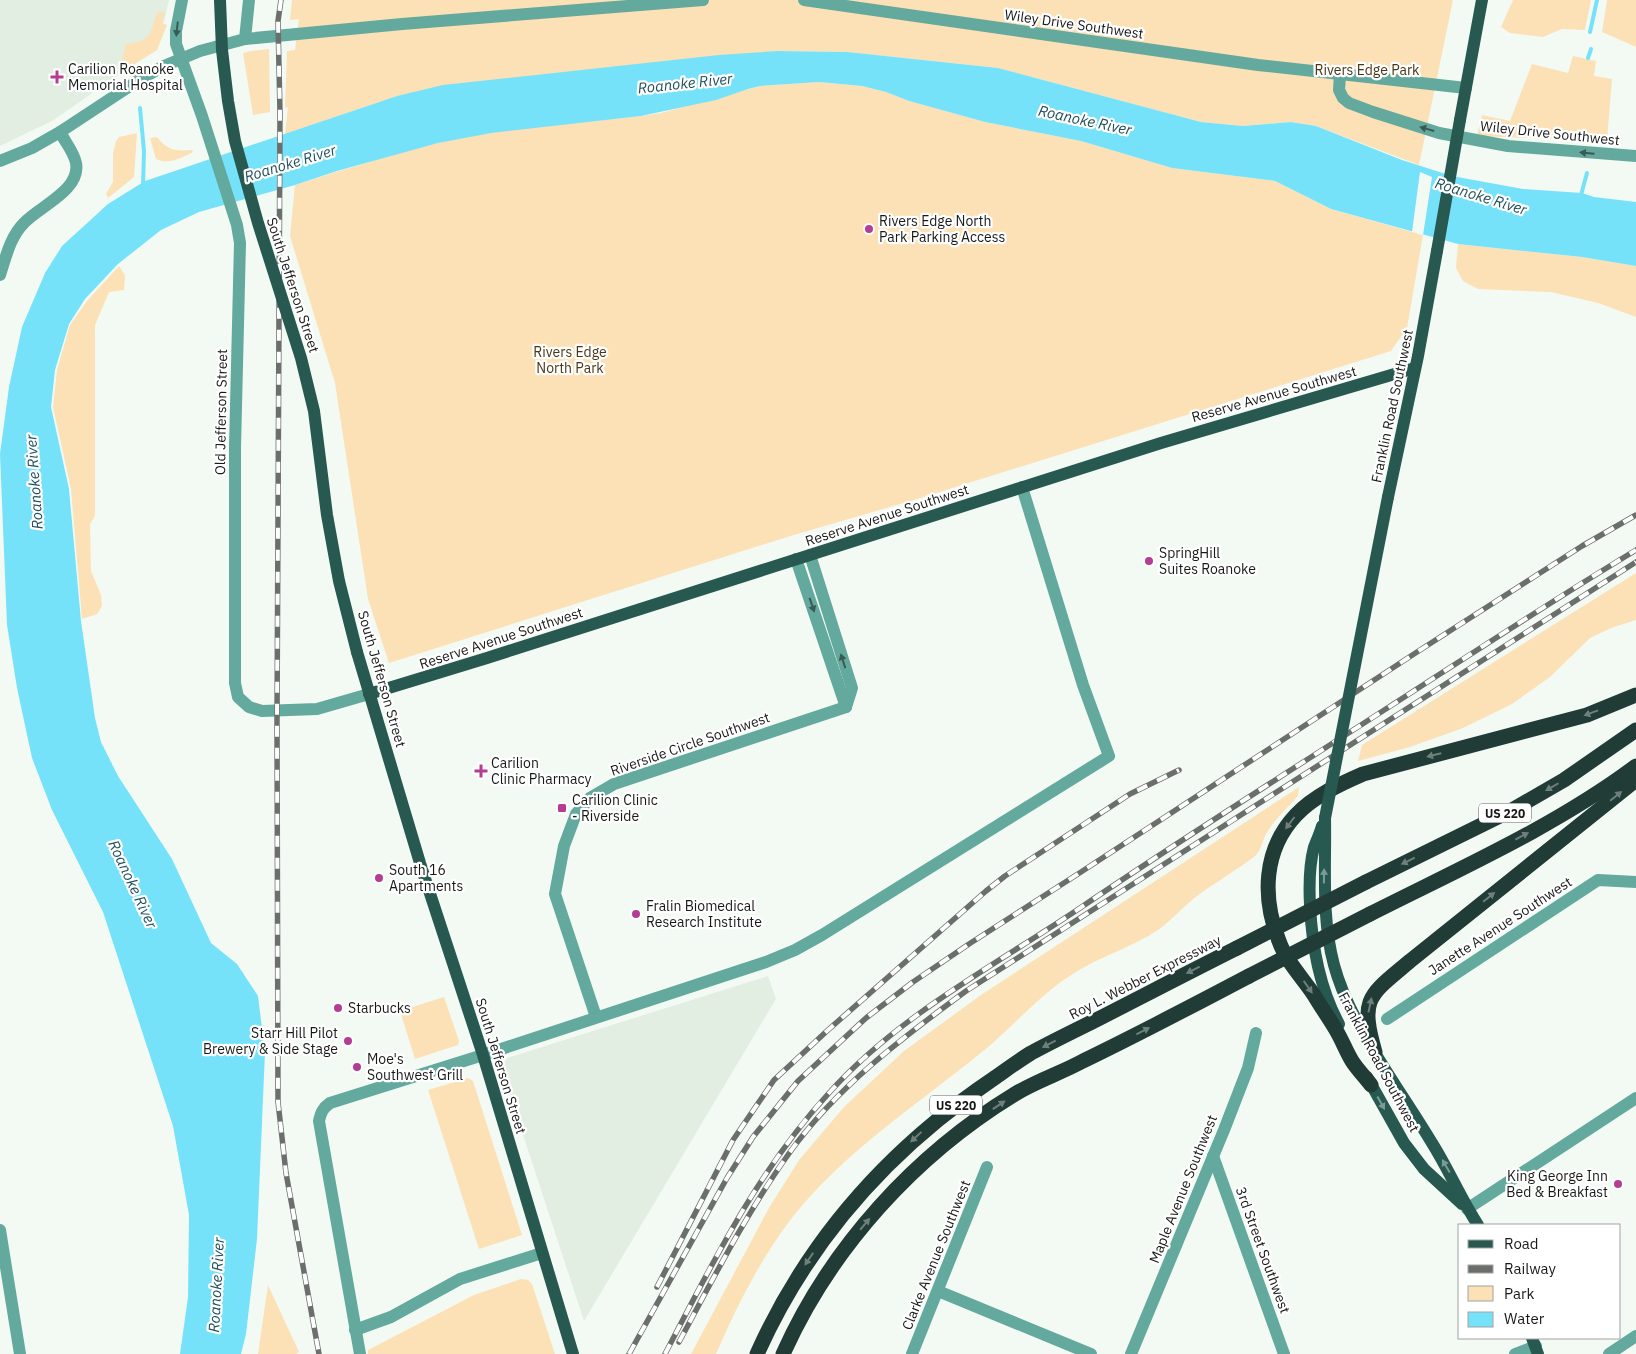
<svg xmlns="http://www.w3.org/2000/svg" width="1636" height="1354" font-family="'IBM Plex Sans',sans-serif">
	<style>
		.built { fill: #e2eee2 }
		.green { fill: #fbe1b5 }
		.water { fill: #76e2fa }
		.pier { fill: #f3faf4 }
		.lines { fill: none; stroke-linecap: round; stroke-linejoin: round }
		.stream { stroke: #76e2fa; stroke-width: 4 }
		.minor { stroke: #63a99d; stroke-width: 12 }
		.major { stroke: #275950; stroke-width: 12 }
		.highway { stroke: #213b36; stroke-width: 15 }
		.rail-casing { stroke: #6b6f6c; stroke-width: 5.5 }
		.rail { stroke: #fff; stroke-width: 4; stroke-dasharray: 11; stroke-linecap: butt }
		.major-bridge { stroke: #275950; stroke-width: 12 }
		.highway-bridge { stroke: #213b36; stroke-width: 15 }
		.oneway { fill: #3a5a54 }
		.oneway2 { fill: #6f807c }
		.oneway3 { fill: #7d9b96 }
		.poi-dot { fill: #b43d93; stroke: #fff; stroke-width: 2 }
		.labels { text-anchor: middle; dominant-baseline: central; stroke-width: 4.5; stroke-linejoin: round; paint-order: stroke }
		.shield { fill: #fff; stroke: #5d5f5d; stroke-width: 1 }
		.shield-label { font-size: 12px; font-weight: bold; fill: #181a18 }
		.street-label { font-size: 14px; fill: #181a18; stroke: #fff }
		.poi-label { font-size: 14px; fill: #181a18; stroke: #fff; text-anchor: start }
		.park-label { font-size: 14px; fill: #493717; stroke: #fff }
		.water-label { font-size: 15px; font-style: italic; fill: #1f4f59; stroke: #fff }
	</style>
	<rect width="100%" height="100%" fill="#f3faf4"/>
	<g class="built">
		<path d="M0,0H169L159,44L153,51L52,121L0,146Z"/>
		<path d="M768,976L776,999L584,1321L501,1068L507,1058Z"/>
	</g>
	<g class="green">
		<path d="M292,0H1453L1419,165L1316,126L1291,122L1243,126L1201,122L998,68L848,52L777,51L397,96L285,134L288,107L285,108L287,51L295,50L299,19L290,20Z"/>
		<path d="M1513,0H1591L1585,30L1562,29L1543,37L1510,33L1501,27Z"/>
		<path d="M1607,0H1636V47L1602,32Z"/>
		<path d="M158,12L165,13L162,23L167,25L157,50L125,70L121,64L126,44C156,40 148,32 158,12Z"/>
		<path d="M269,49L270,112L253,115L243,53L251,51Z"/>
		<path d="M1573,56L1596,61L1594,76L1612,79L1607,141L1477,136L1482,115L1510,121L1532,64L1568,73Z"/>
		<path d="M819,82L862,86L886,92L909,101L985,122L1081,141L1172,168L1275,181L1331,209L1423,235L1407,328L1391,351L914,500L787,537L389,663L368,599L335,383L290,236L295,185C342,170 390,155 438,143C504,127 574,124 641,116L661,113L760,86Z"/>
		<path d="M137,133L134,177L108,198L106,194L113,182V153L116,141L119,137Z"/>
		<path d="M157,137C168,151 175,151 192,150L193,152C182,158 168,165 156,159L150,138Z"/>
		<path d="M1458,244L1582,257L1636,266V317L1598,303L1551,292L1478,289L1463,281L1456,268Z"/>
		<path d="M119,266L125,275L124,290L109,292L95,325V516L90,524L91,571L101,595L102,606L97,614L82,619L71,489L53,407L57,370L70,325L87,301Z"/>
		<path d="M1636,573V620L1611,628L1590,638L1550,677L1512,704L1463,728L1410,747L1358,761L1362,745Z"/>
		<path d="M1299,787L1298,796C1287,808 1274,820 1266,834C1262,841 1261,851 1255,856C1237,870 1216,882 1197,896C1181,908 1168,925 1150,935C1126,949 1100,957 1076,972C1042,992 1013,1027 982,1052C918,1104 847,1150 795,1214C762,1256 737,1305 716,1354H691L769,1208L799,1160L844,1107L904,1051L981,995Z"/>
		<path d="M444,997L459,1041L458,1045L415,1059L400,1011Z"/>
		<path d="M468,1078L473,1081L522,1235L479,1249L428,1090Z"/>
		<path d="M521,1279L528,1280L532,1284L555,1354H368V1350L474,1295Z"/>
		<path d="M268,1285L299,1352L296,1354H258Z"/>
	</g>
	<path class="water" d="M777,51L848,52L998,68L1201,122L1243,126L1291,122L1316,126L1402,160L1452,176L1523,189L1582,193L1594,197L1636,202V266L1582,257L1458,244L1331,209L1275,181L1172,168L1081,141L985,122L909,101L886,92L862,86L819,82L760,86L748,89L716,100L641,116L491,133L438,143L337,171L295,185L199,212L161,230L118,264L85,299L69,324L55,370L51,407L69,489L81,621L95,718L101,742L118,776L172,859L211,943L237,964L258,996L265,1052L257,1239L246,1334L241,1354H180L188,1297L189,1215L173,1126L103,912L52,810L32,758L17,688L7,625L0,454L9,387L22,327L45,273L62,246L108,204L145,181L397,96L443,85L719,55Z"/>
	<path class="pier" d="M1420,172L1432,177L1423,235L1412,232Z"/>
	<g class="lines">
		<g class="stream">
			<path d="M1590,32L1597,0"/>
			<path d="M1588,58L1591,49"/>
			<path d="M140,108L144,151L143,186"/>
			<path d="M1581,195L1587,173"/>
		</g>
		<g class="minor">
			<path d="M182,0L176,31V44L202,116L237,225L240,243L235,447V683L238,697L249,707L262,711L317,709L369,694"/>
			<path d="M804,0L1258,65L1466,88"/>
			<path d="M245,39L249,0"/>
			<path d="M1340,75L1339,90L1343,98L1349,103L1373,112L1439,133L1508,146L1636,156"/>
			<path d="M0,161L32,148L60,132L139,80L164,66L200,51L245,39L402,24L703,0"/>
			<path d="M0,275C6,257 10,237 24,223C40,206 81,190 76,163C74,152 65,142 60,132"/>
			<path d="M810,555L852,688L846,707"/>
			<path d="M796,559L846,707"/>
			<path d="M596,1017L555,894L564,846L576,814L590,798L614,784L846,707"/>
			<path d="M1387,1019L1598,880L1636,882"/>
			<path d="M1213,1156L1284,1354"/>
			<path d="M1467,1209L1636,1098"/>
			<path d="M0,1230L20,1354"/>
			<path d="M938,1291L1091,1354"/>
			<path d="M355,1330L391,1317L460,1279L542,1253"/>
			<path d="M360,1354L319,1121C321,1112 323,1108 330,1103L483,1055L766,962L795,950L822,935L1109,756L1083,685L1022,487"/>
			<path d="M912,1354L987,1167"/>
			<path d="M1131,1354L1224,1130L1248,1068L1256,1033"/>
			<path d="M1515,1354L1536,1346"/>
			<path d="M1609,1354L1636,1336"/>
		</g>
		<g class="major">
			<path d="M1460,120L1482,0"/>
			<path d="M1388,497L1418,356L1437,251"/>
			<path d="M357,652L420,863L483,1055L573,1354"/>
			<path d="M369,694L487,658L1161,443L1415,368"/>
			<path d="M1325,818C1326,867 1321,917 1334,965C1350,1025 1400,1089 1432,1143C1449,1170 1461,1199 1478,1225"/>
			<path d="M1322,826C1320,833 1317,840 1314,847C1309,866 1309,886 1310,905C1312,947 1319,987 1339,1024"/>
			<path d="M1367,1077L1404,1143L1424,1169L1462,1204"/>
			<path d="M1532,1338L1538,1354"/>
		</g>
		<g class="highway">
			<path d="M1366,882L1512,810L1564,780L1636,730"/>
			<path d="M1370,914C1459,869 1556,826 1636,766"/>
			<path d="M1375,1052C1359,997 1370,995 1410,961L1636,780"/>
			<path d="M1371,1085C1365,1077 1357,1069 1352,1061C1346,1051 1342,1040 1336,1030C1329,1018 1321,1007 1314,995C1302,977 1286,961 1279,941C1262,898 1263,850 1296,815C1314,796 1340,784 1363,774L1587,715L1636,695"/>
			<path d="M757,1354C809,1238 889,1149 993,1079C1006,1070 1018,1061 1031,1053C1053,1041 1076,1030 1098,1019C1145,995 1191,971 1237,948"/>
			<path d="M783,1354C831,1247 915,1155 1015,1094C1036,1081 1061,1073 1083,1061C1139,1034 1194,1005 1249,976"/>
		</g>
		<g class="rail-casing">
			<g id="rail">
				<path d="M281,0L278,21L280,113L277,721L278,1102L286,1173L319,1354"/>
				<path d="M657,1287L733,1140L774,1080L828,1030L986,891L1005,876L1130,794L1179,770"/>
				<path d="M679,1342C714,1277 747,1212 790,1152C837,1087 902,1038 966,991L1636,562"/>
				<path d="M629,1354L727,1178L753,1137L798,1081L866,1018L913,982L969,944L1081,872L1417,652L1582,546L1636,515"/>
				<path d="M665,1354C713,1262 758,1170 829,1093C900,1014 996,965 1083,906C1179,841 1277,779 1375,716C1462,660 1548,603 1636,550"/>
			</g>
		</g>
		<use href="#rail" class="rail"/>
		<g class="major-bridge">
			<path d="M220,0L222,50L228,101L235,141L258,223L301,358L314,411L327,515L339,581L357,652"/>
			<path d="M1437,251L1460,120"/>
			<path d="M1325,818L1388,497"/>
		</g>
		<g class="highway-bridge">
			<path d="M1237,948L1366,882"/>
			<path d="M1249,976L1370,914"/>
		</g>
	</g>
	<defs><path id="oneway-solid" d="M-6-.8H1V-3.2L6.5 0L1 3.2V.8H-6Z" transform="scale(1.25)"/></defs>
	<g class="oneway">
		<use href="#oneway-solid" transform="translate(177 29) rotate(96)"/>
		<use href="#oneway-solid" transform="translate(1427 129) rotate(-164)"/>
		<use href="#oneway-solid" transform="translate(1587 153) rotate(-175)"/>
		<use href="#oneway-solid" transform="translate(812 605) rotate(71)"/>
		<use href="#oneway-solid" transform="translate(843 661) rotate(-108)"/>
	</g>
	<g class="oneway2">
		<use href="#oneway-solid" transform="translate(1591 713) rotate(160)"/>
		<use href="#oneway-solid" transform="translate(1434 755) rotate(166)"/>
		<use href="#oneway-solid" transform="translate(1552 787) rotate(150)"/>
		<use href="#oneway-solid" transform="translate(1616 796) rotate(-39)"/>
		<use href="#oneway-solid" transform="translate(1290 823) rotate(127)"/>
		<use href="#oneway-solid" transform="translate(1522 836) rotate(-28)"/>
		<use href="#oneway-solid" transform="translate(1408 861) rotate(154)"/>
		<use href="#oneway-solid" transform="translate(1489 897) rotate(-39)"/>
		<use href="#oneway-solid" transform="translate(1193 970) rotate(153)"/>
		<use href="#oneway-solid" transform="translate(1308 987) rotate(55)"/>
		<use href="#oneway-solid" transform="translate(1370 1005) rotate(-78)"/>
		<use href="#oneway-solid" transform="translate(1143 1031) rotate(-27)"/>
		<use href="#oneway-solid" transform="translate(1049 1044) rotate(153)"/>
		<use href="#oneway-solid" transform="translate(999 1105) rotate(-34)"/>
		<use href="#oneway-solid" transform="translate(916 1137) rotate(137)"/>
		<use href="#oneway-solid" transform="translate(865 1224) rotate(-50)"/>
		<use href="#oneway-solid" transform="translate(809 1259) rotate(124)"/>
	</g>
	<g class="oneway3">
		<use href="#oneway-solid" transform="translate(1324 876) rotate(-89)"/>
		<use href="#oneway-solid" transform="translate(1381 1103) rotate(61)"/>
		<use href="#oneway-solid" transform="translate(1446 1166) rotate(-120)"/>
	</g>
	<g class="poi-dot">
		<path d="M54.5 69.5h5v5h5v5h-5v5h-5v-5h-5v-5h5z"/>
		<circle cx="869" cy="229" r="5"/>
		<circle cx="1149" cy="561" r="5"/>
		<path d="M478.5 763.5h5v5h5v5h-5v5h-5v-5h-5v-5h5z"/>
		<rect x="557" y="803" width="10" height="10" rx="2.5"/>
		<circle cx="379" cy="878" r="5"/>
		<circle cx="636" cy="914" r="5"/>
		<circle cx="338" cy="1008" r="5"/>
		<circle cx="348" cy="1041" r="5"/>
		<circle cx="357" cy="1067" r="5"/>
		<circle cx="1618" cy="1184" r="5"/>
	</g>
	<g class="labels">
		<g class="shield">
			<rect x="1479" y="803.5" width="52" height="19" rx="4"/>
			<rect x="930" y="1095.5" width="52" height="19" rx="4"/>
		</g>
		<g class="shield-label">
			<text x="1505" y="813">US 220</text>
			<text x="956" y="1105">US 220</text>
		</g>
		<g class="street-label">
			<text transform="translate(1074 24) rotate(8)">Wiley Drive Southwest</text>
			<text transform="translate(1550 133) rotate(6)">Wiley Drive Southwest</text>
			<text transform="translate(293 285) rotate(72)">South Jefferson Street</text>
			<text transform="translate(1274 394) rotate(-16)">Reserve Avenue Southwest</text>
			<text transform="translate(1392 406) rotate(-78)">Franklin Road Southwest</text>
			<text transform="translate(221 412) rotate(-89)">Old Jefferson Street</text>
			<text transform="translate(887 515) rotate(-18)">Reserve Avenue Southwest</text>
			<text transform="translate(501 638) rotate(-18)">Reserve Avenue Southwest</text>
			<text transform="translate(382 679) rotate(74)">South Jefferson Street</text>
			<text transform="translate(690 744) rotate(-19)">Riverside Circle Southwest</text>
			<text transform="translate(1500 926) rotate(-33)">Janette Avenue Southwest</text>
			<text transform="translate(1145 977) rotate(-27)">Roy L. Webber Expressway</text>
			<text transform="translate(1379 1062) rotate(62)">Franklin Road Southwest</text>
			<text transform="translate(501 1066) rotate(73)">South Jefferson Street</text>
			<text transform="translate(1183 1189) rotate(-68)">Maple Avenue Southwest</text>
			<text transform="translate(1263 1250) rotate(70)">3rd Street Southwest</text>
			<text transform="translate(936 1255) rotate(-68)">Clarke Avenue Southwest</text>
		</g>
		<g class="poi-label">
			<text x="68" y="69">Carilion Roanoke<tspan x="68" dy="16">Memorial Hospital</tspan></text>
			<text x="879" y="221">Rivers Edge North<tspan x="879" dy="16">Park Parking Access</tspan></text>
			<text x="1159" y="553">SpringHill<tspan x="1159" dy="16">Suites Roanoke</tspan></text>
			<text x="491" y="763">Carilion<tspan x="491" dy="16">Clinic Pharmacy</tspan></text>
			<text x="572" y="800">Carilion Clinic<tspan x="572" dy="16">- Riverside</tspan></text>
			<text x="389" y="870">South 16<tspan x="389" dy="16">Apartments</tspan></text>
			<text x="646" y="906">Fralin Biomedical<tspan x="646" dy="16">Research Institute</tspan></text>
			<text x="348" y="1008">Starbucks</text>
			<text x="338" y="1033" text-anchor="end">Starr Hill Pilot<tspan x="338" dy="16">Brewery &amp; Side Stage</tspan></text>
			<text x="367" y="1059">Moe's<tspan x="367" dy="16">Southwest Grill</tspan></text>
			<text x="1608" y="1176" text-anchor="end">King George Inn<tspan x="1608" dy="16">Bed &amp; Breakfast</tspan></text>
		</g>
		<g class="park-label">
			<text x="1367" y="70">Rivers Edge Park</text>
			<text x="570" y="352">Rivers Edge<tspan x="570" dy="16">North Park</tspan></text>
		</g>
		<g class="water-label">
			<text transform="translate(685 83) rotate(-6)">Roanoke River</text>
			<text transform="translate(1085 120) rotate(12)">Roanoke River</text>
			<text transform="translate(290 163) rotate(-17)">Roanoke River</text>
			<text transform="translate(1481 196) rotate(17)">Roanoke River</text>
			<text transform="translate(34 482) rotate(-94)">Roanoke River</text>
			<text transform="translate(133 884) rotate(65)">Roanoke River</text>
			<text transform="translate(216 1285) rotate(-87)">Roanoke River</text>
		</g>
	</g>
	<rect x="1458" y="1224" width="162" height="115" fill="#ffffff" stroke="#a3a3a3"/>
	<rect x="1468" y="1240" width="25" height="8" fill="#275950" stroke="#a3a3a3"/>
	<text x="1504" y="1249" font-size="15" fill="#181a18">Road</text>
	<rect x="1468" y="1265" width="25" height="8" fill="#6b6f6c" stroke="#a3a3a3"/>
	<text x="1504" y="1274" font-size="15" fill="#181a18">Railway</text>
	<rect x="1468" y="1286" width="25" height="15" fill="#fbe1b5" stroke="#a3a3a3"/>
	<text x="1504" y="1299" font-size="15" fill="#181a18">Park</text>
	<rect x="1468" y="1312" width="25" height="15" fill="#76e2fa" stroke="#a3a3a3"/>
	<text x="1504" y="1324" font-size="15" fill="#181a18">Water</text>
</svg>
